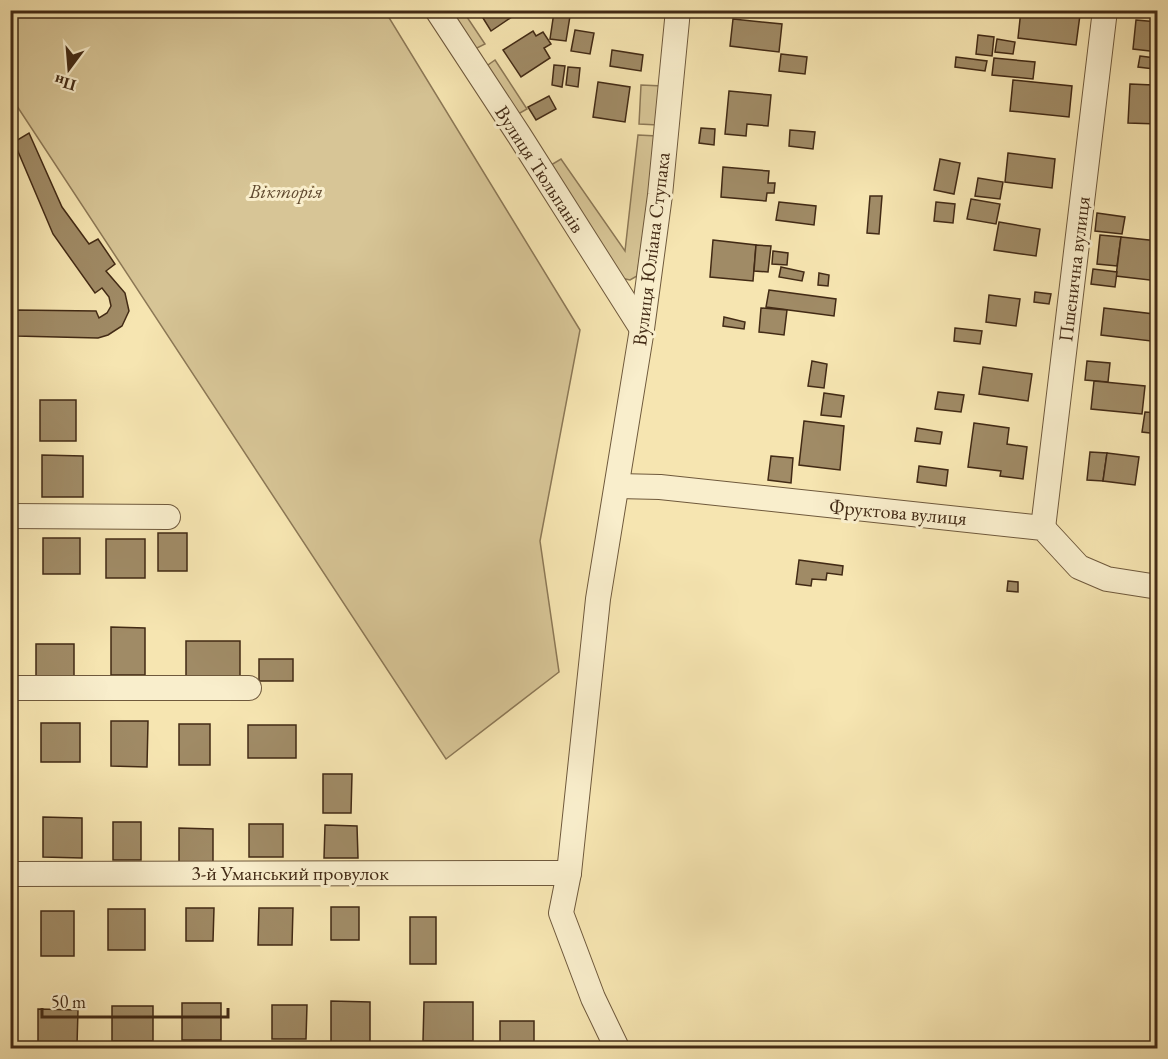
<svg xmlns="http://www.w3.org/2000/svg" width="1168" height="1059" font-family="'EB Garamond',serif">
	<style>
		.green { fill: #d7c596; stroke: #8c7856; stroke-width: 1.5 }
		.building { fill: #a08b66; stroke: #422a15; stroke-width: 1.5 }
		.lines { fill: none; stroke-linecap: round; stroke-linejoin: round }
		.minor-casing { stroke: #6f593c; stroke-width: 26 }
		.minor { stroke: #f9eecc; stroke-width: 24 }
		.labels { text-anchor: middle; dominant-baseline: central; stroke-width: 6; stroke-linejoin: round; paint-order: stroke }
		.street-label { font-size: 20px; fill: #422a15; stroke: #f9eecc }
		.park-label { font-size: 20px; font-style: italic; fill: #60492f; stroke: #f9eecc }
	</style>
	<rect width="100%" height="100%" fill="#f6e5b1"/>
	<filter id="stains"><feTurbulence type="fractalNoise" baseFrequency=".00333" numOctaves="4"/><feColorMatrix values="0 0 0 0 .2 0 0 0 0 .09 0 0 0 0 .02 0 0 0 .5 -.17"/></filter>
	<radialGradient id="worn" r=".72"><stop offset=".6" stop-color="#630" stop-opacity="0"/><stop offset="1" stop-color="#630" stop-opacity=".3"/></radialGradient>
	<g class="green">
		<path d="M10,11H385L580,330L540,541L559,672L446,759L11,97Z"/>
		<path d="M441,11H463L485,44L469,52Z"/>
		<path d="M495,60L527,109L513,117L481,70Z"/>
		<path d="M641,85L663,86L658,125L639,124Z"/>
		<path d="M638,135L657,136L637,276L630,280L621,278L546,168L561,159L625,251Z"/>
	</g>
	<g class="building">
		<path d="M478,10H522L491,31Z"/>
		<path d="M571,10L566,41L550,39L554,12L549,10Z"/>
		<path d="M583,10H626L625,17Z"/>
		<path d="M1021,10H1044L1080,15L1076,45L1018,38Z"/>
		<path d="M733,19L782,24L779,52L730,46Z"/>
		<path d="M1136,20L1158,22V52L1133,49Z"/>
		<path d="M575,30L594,33L590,54L571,51Z"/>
		<path d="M533,31L536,36L543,32L551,44L544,48L550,58L521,77L503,50Z"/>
		<path d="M978,35L994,37L992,56L976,54Z"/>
		<path d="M997,39L1015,42L1013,54L995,52Z"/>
		<path d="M612,50L643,55L641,71L610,66Z"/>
		<path d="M781,54L807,57L805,74L779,71Z"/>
		<path d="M1140,56L1155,58L1154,69L1138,67Z"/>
		<path d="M956,57L987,61L985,71L955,67Z"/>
		<path d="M994,58L1035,62L1033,79L992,75Z"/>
		<path d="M554,65L565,66L562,87L552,85Z"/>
		<path d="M568,67L580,68L578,87L566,85Z"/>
		<path d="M1013,80L1072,86L1069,117L1010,111Z"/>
		<path d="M598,82L630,87L625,122L593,117Z"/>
		<path d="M1130,84L1153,85V93H1158V124L1128,123Z"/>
		<path d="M729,91L771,95L768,126L747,124L746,136L725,134Z"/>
		<path d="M549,96L556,109L536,120L528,107Z"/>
		<path d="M701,128L715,129L714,145L699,143Z"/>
		<path d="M790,130L815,132L813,149L789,146Z"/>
		<path d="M29,133L62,207L89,244L98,239L115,264L106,271L125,293L129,311L122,326L108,335L98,338L16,336L17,310L96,311L99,318L107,313L111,306L109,297L102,288L95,293L53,234L14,142Z"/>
		<path d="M1008,153L1055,159L1052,188L1005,182Z"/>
		<path d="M940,159L960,163L954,194L934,190Z"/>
		<path d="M723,167L769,171L768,183H775L774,193H767L766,201L721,197Z"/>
		<path d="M978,178L1003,182L1000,199L975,196Z"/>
		<path d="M870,196H882L879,234L867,233Z"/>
		<path d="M971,199L1000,204L996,224L967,219Z"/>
		<path d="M779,202L816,206L814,225L776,220Z"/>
		<path d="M936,202L955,204L953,223L934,221Z"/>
		<path d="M1097,213L1125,217L1122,234L1095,231Z"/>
		<path d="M999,222L1040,229L1036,256L994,250Z"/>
		<path d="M1100,235L1121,237L1117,266L1097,264Z"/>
		<path d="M1121,237L1158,241V281L1116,276Z"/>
		<path d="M713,240L756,245L753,281L710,277Z"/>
		<path d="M756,245L771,246L768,272L754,271Z"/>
		<path d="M773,251L788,253L787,265L772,264Z"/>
		<path d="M781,267L804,272L802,281L779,277Z"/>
		<path d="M1093,269L1117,272L1115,287L1091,284Z"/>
		<path d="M819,273L829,275L828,286L818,285Z"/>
		<path d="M769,290L836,299L834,316L766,307Z"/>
		<path d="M1035,292L1051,294L1049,304L1034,302Z"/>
		<path d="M989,295L1020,299L1016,326L986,322Z"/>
		<path d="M761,308L787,310L784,335L759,332Z"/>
		<path d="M1104,308L1154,314L1151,341L1101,335Z"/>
		<path d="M724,317L745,322L744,329L723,326Z"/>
		<path d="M955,328L982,331L980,344L954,341Z"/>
		<path d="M812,361L827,364L824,388L808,386Z"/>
		<path d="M1087,361L1110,363L1108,382L1085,380Z"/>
		<path d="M983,367L1032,374L1028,401L979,394Z"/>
		<path d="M1094,381L1145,386L1142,414L1091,409Z"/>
		<path d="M938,392L964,395L961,412L935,409Z"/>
		<path d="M824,393L844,396L841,417L821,415Z"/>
		<rect x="40" y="400" width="36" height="41"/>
		<path d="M1145,412L1158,413V434L1142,432Z"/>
		<path d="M804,421L844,426L840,470L799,465Z"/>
		<path d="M974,423L1009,428L1007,444L1027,447L1023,479L1000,476L1001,471L968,467Z"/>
		<path d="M917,428L942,432L940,444L915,441Z"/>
		<path d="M1090,452L1107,453L1103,481L1087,480Z"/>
		<path d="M1107,453L1139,457L1135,485L1103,481Z"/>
		<path d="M42,455L83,456V497H42Z"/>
		<path d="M771,456L793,458L791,483L768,480Z"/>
		<path d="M919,466L948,470L946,486L917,482Z"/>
		<rect x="158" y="533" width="29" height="38"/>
		<rect x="43" y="538" width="37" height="36"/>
		<rect x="106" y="539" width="39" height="39"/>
		<path d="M799,560L843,566L842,575L827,573L826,580L812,579L811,586L796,584Z"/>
		<path d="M1008,581L1018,582V592L1007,591Z"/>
		<path d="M111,627L145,628V675H111Z"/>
		<rect x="186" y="641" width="54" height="35"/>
		<rect x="36" y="644" width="38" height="33"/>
		<rect x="259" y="659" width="34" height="22"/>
		<path d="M111,721H148L147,767L111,766Z"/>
		<rect x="41" y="723" width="39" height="39"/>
		<rect x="179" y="724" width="31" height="41"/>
		<rect x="248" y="725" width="48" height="33"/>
		<path d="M323,774H352L351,813H323Z"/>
		<path d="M43,817L82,818V858L43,857Z"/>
		<rect x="113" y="822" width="28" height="38"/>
		<rect x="249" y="824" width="34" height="33"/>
		<path d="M325,825L357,826L358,858H324Z"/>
		<path d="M179,828L213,829V864L179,863Z"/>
		<rect x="331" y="907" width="28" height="33"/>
		<path d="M186,908H214L213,941H186Z"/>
		<path d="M259,908H293L292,945H258Z"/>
		<rect x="108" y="909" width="37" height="41"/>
		<rect x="41" y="911" width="33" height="45"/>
		<rect x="410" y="917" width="26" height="47"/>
		<path d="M331,1001L370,1002V1045H331Z"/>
		<path d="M424,1002H473V1041H423Z"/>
		<rect x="182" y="1003" width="39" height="37"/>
		<path d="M272,1005H307L306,1039H272Z"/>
		<rect x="112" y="1006" width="41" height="35"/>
		<path d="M38,1009L78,1010L77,1045H38Z"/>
		<rect x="500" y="1021" width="34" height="25"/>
	</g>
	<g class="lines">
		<g class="minor-casing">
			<g id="minor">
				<path d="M437,10L519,135L642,329"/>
				<path d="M618,486L660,487L1043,528L1079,567L1107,579L1158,587"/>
				<path d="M10,516L168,517"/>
				<path d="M1043,528L1105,10"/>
				<path d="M10,688H249"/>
				<path d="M10,874L569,873"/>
				<path d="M617,1048L593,998L561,913L569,873L598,599L642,329L660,195L678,10"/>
			</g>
		</g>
		<use href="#minor" class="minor"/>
	</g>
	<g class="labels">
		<g class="street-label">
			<text transform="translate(540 169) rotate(57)">Вулиця Тюльпанів</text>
			<text transform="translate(651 249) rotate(-83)">Вулиця Юліана Ступака</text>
			<text transform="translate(1074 269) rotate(-83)">Пшенична вулиця</text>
			<text transform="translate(898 512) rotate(5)">Фруктова вулиця</text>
			<text x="290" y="873">3-й Уманський провулок</text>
		</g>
		<g class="park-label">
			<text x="286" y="191">Вікторія</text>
		</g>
	</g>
	<rect width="1168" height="1059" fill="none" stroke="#f6e5b1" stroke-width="36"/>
	<rect x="12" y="12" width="1144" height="1035" fill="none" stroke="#422a15" stroke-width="3"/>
	<rect x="18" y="18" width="1132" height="1023" fill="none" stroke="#422a15" stroke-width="1.5"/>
	<g transform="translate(69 69) rotate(196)" stroke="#f9eecc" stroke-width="4.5" paint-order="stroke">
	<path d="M0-4.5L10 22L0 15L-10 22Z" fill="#422a15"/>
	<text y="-9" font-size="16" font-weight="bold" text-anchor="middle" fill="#422a15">Пн</text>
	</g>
	<path d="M42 1008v9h186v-9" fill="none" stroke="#422a15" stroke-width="3"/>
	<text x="51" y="1008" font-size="18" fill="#422a15" stroke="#f9eecc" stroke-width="4.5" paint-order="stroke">50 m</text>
	<rect width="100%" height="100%" filter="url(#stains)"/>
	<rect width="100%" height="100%" fill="url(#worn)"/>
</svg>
